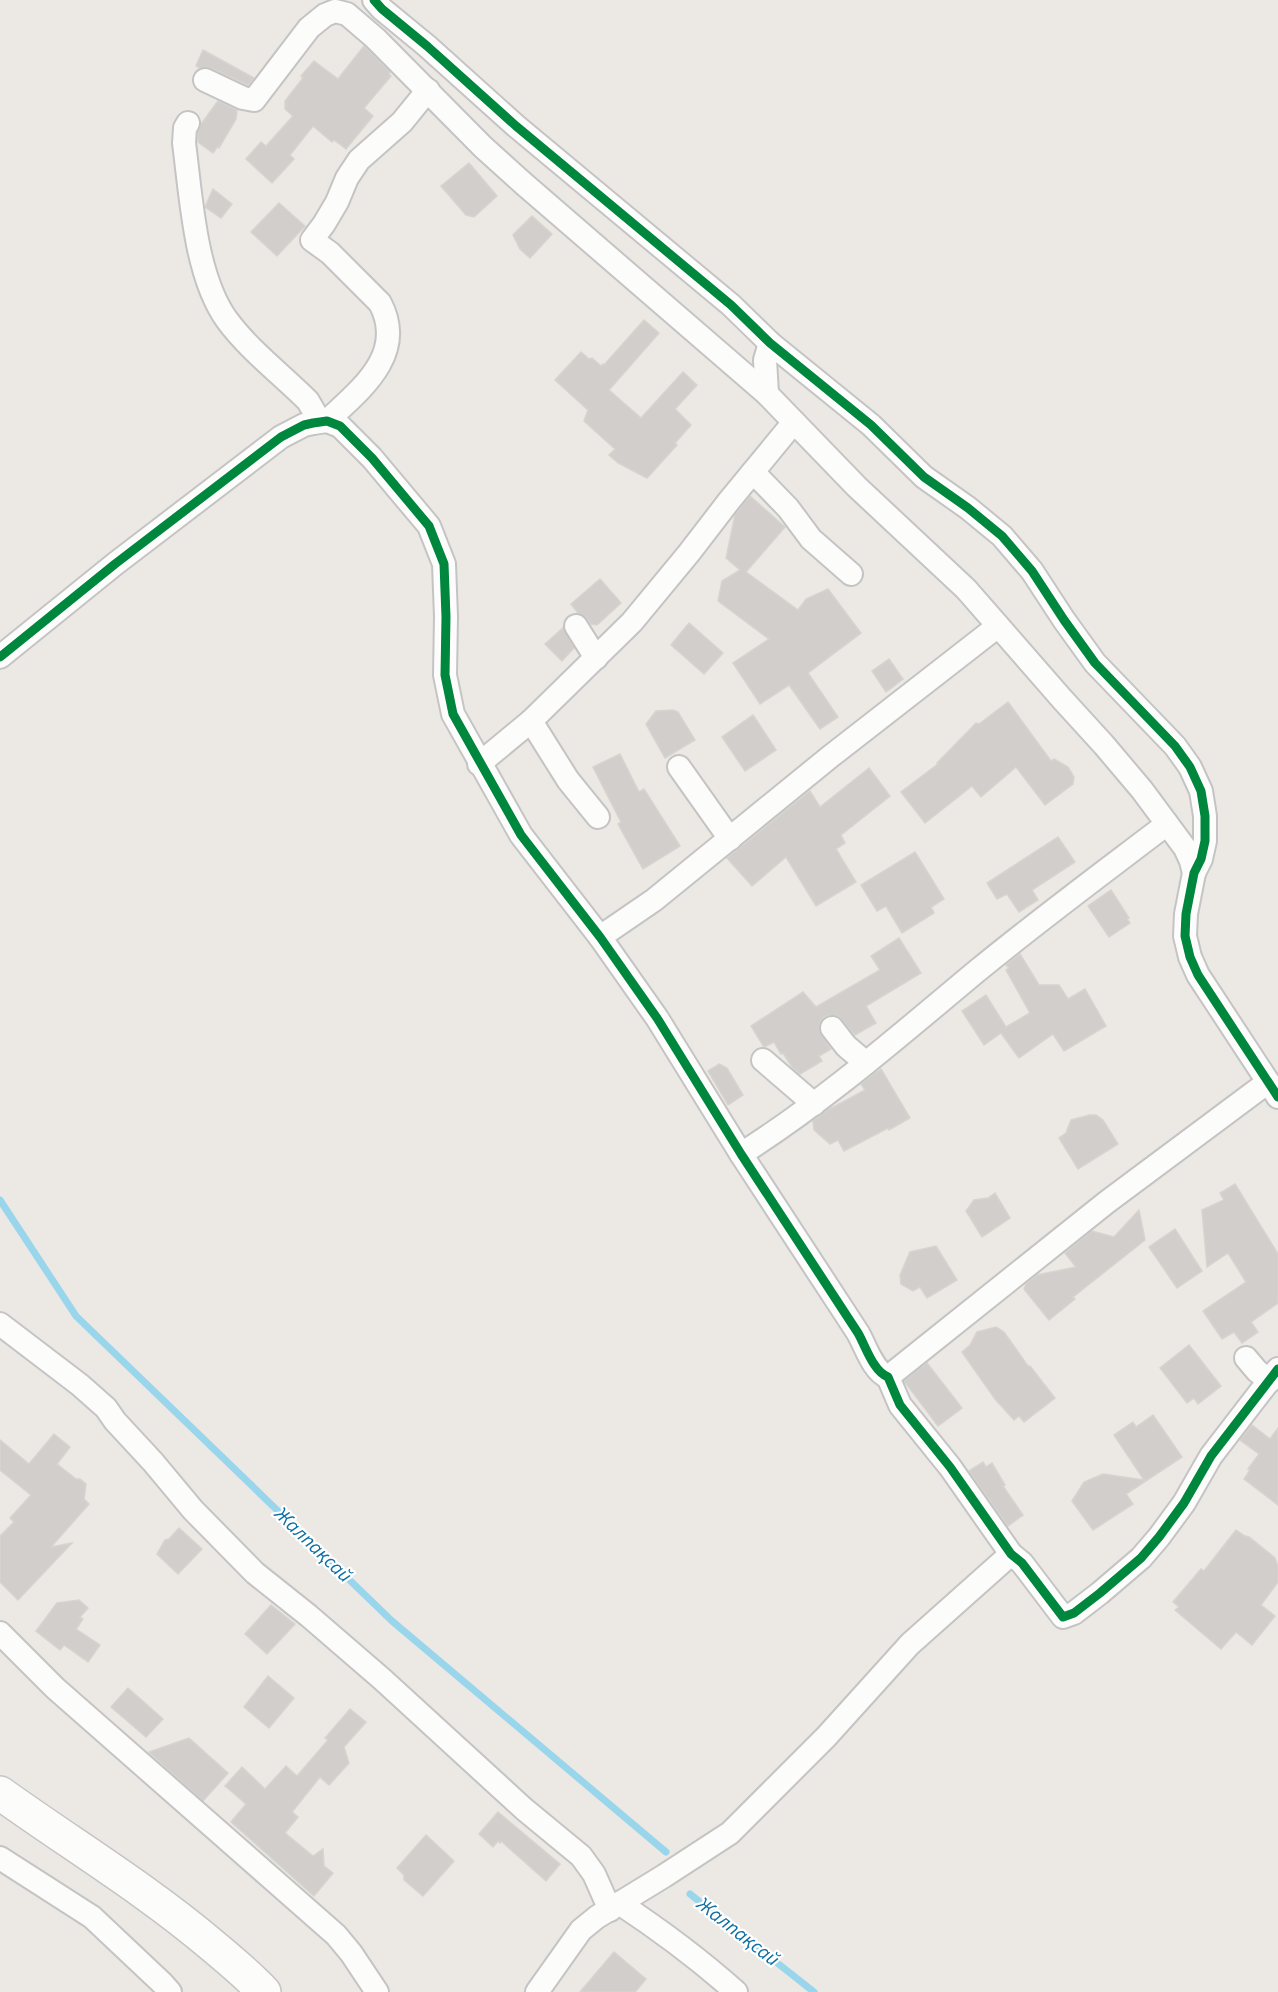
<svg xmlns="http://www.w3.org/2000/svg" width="1278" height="1992" font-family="'Source Sans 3',sans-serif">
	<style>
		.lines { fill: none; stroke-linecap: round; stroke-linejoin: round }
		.stream { stroke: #99d6ec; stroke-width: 7 }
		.building { fill: #d1cecb; stroke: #d7d4d0; stroke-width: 1.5 }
		.street-casing { stroke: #c5c4c5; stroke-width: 26 }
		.secondary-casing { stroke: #c5c4c5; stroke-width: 36 }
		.street { stroke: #fcfcfb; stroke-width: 22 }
		.secondary { stroke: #fcfcfb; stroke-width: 33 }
		.cycleway-casing { stroke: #fff; stroke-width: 13 }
		.cycleway { stroke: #00873e; stroke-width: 9 }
		.labels { text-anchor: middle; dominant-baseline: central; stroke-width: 4.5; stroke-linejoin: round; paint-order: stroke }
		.water-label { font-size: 20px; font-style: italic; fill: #0d6fa3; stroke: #fff }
	</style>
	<rect width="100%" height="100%" fill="#ece8e4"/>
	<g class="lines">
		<g class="stream">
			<path d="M0,1200L76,1316L392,1621L666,1852"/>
			<path d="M690,1894L814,1992"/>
		</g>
	</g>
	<g class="building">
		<path d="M364,46L390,72L389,74L391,76L364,108L373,116L346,149L334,140L332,142L313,126L290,155L294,159L272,183L246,159L261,142L266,146L293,116L285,109V101L303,78L301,76L314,61L338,79Z"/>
		<path d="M203,50L254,78L248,85L211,68H200L196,66Z"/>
		<path d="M218,101L237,110L236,119L219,148L218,146L213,153L198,142V132L201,124Z"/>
		<path d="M469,163L497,196L474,217L466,215L441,186Z"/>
		<path d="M213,189L232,204L221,218L205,207Z"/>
		<path d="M279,203L305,226L277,256L251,232Z"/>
		<path d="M532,216L552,234L530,258L520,249L513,235Z"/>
		<path d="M644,320L659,333L609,390L641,418L683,372L697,385L675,409L691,425L675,443L677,445L647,478L618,463L609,455L615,449L584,421L588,410L555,380L581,352L589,359L592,358L601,366L603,364L604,365Z"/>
		<path d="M750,496L785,527L746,572L798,610L806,599L828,589L861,633L808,673L838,717L820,729L789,685L760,704L733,663L769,639L718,601L722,581L740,570L726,558L735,515Z"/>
		<path d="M600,579L621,603L597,625L591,624L587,618L578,613L571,604Z"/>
		<path d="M689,623L723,653L704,674L671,645Z"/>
		<path d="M563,628L574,648L562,661L545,644Z"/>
		<path d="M889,659L903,679L886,692L872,671Z"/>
		<path d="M1008,702L1051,761L1054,759L1068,767L1074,777L1073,784L1045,805L1016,767L981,797L972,786L925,823L901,792L938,764L937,763L976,723L979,724Z"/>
		<path d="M673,710L678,712L695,740L665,758L646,724L656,711Z"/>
		<path d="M753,715L776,750L745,771L722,737Z"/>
		<path d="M620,754L639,792L644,789L680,846L643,869L618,824L621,822L593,767Z"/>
		<path d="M869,768L890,796L841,835L845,843L836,849L856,882L816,906L786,857L752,886L727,858L810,791L820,807Z"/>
		<path d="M1058,837L1075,862L1032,890L1038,900L1019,912L1007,894L997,899L987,883Z"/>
		<path d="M915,852L944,899L931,907L934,913L902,933L886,906L877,911L861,885Z"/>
		<path d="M1111,890L1129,918L1127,919L1130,923L1109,937L1088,906Z"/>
		<path d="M899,938L921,973L866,1006L876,1023L855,1035L838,1016L831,1015L824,1017L820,1022L819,1030L831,1049L819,1056L822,1061L800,1074L792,1067L783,1053L781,1054L774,1042L764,1047L751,1026L803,992L816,1007L880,970L871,956Z"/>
		<path d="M1020,954L1039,985H1059L1068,999L1085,989L1106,1026L1064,1051L1053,1034L1019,1058L1001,1033L984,1045L962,1011L986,995L1006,1027L1030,1013L1006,970L1009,968L1006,965Z"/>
		<path d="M719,1064L727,1068L743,1095L728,1105L708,1071Z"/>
		<path d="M881,1069L910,1118L889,1130L888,1128L844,1151L838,1140L830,1144L814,1130L813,1121L828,1110L865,1090L861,1084Z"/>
		<path d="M1090,1115H1096L1103,1120L1118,1144L1078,1169L1059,1138L1066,1133L1071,1120Z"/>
		<path d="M1235,1184L1278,1254V1303L1251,1322L1258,1332L1242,1343L1234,1332L1222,1339L1203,1311L1246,1282L1228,1253L1207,1267L1202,1210L1224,1200L1220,1193Z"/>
		<path d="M995,1193L1010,1218L982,1237L966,1211L974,1200L988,1198Z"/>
		<path d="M1139,1210L1145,1240L1073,1297L1075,1299L1049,1320L1024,1289L1026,1284L1037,1275L1076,1267L1065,1253L1092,1231L1114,1237Z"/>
		<path d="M1175,1229L1202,1271L1177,1288L1149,1247Z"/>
		<path d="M936,1246L957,1280L927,1298L920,1287L913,1291L901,1284L900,1275L910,1252Z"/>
		<path d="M996,1327L1004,1332L1028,1366H1030L1055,1398L1024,1422L1019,1416L1014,1420L995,1399L962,1352L970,1345L977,1332Z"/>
		<path d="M1189,1345L1221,1386L1198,1404L1194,1398L1187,1403L1160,1368Z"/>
		<path d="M927,1363L962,1408L938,1426L904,1381Z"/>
		<path d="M1153,1415L1182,1457L1126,1494L1133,1504L1093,1530L1072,1501L1084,1482L1103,1474L1144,1480L1114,1435L1133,1422L1136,1427Z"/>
		<path d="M1252,1425L1270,1439L1278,1428V1505L1244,1479L1250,1470L1248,1469L1259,1454L1240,1440Z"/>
		<path d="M54,1434L70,1447L57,1464L76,1479H80L86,1484L84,1499L89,1504L51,1547L72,1543L18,1600L0,1582V1536L14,1522L10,1518L31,1495L0,1470V1440L29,1464Z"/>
		<path d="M983,1462L986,1467L992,1463L1005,1485L1003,1486L1023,1515L1008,1526L969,1471Z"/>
		<path d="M179,1528L202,1549L178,1574L157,1554L165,1540L169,1539Z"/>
		<path d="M1236,1530L1245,1536L1249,1537L1275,1558L1278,1567V1582L1261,1605L1275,1616L1252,1645L1236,1632L1221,1649L1175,1610L1179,1607L1173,1602L1201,1569L1204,1571Z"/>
		<path d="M79,1600L88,1608L80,1617L83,1619L76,1629L100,1645L88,1662L64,1645L60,1650L36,1631L57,1603Z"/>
		<path d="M271,1605L295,1624L267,1654L245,1634Z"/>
		<path d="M268,1676L294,1698L269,1728L244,1707Z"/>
		<path d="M128,1688L163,1719L146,1737L111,1707Z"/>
		<path d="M350,1709L366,1722L344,1747L349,1763L329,1785L320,1777L292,1812L298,1817L285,1833L313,1856L323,1849L324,1866L333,1873L314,1896L231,1822L246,1804L225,1786L242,1767L265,1789L286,1766L297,1776L328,1740L325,1738Z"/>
		<path d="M189,1738L228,1773L203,1801L149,1752Z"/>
		<path d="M498,1812L560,1864L546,1881L501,1841L500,1843L498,1841L493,1847L479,1834Z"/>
		<path d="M426,1835L454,1861L423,1896L404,1880V1875L397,1868Z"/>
		<path d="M614,1952L646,1979L635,1992H580Z"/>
	</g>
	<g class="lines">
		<g class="street-casing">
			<g id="street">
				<path d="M374,0L382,9L427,46L516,126L731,305L770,343L871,425L924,477L968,508L1002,536L1032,571L1064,620L1095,663L1175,746L1190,767L1201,791L1205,816V841L1201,859L1194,873L1186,914L1185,936L1190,957L1198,975L1278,1097"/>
				<path d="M205,80L243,98L254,100L309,28L325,15L335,11L347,14L375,38L483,147L524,184L767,394L857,487L966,589L1062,699L1104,745L1142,790L1185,848L1191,861L1194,873"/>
				<path d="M188,123L185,128L184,143C191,196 195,276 227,320C250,351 281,374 308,401L315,413L313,423"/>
				<path d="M767,394L765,360L770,343"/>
				<path d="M327,421C361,389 407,354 380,303L330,253L312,240L324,224L337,202L347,178L359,160L402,122L428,90"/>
				<path d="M753,472L788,508L811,539L851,574"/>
				<path d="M576,626L596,658"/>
				<path d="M0,657L115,564L281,437L304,425L313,423L327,421L340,426L372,458L429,526L444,564L446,617L445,675L453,714L521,835L600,937L657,1018L741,1154L858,1333C866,1347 873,1371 888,1377L900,1405L950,1467L1011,1554L1022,1563L1063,1617L1074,1613L1100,1593L1141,1558L1159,1537L1184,1503L1211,1456L1278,1369"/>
				<path d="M531,721L568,780L598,817"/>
				<path d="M479,764L531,721L632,622L689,553L729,501L794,422"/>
				<path d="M679,767L730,839"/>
				<path d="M600,937L654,900L831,756L998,626"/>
				<path d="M832,1028L846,1046L866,1063"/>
				<path d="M763,1060L814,1104"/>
				<path d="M741,1154C825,1101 900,1035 977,971C1039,920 1104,872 1167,824"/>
				<path d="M0,1324L80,1385L106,1408L115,1421L153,1462L193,1510L255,1573L309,1616L382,1679L524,1809L581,1856L594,1874L610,1910"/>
				<path d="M1246,1358L1257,1371L1270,1381"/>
				<path d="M888,1377L1107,1202L1268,1082"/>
				<path d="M0,1633L55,1688L336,1935L351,1953L377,1992"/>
				<path d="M0,1858L92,1917L162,1983L170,1992"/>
				<path d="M619,1903C660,1930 699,1959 736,1992"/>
				<path d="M537,1992L581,1930L597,1917L664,1876L730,1833L826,1737L910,1644L1011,1554"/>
			</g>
		</g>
		<g class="secondary-casing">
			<path id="secondary" d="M0,1793C71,1844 146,1889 213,1946C231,1961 248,1975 264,1992"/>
		</g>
		<use href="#street" class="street"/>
		<use href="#secondary" class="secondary"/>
		<g class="cycleway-casing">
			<g id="cycleway">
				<path d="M374,0L382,9L427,46L516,126L731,305L770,343L871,425L924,477L968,508L1002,536L1032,571L1064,620L1095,663L1175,746L1190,767L1201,791L1205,816V841L1201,859L1194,873L1186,914L1185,936L1190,957L1198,975L1278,1097"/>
				<path d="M0,657L115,564L281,437L304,425L313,423L327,421L340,426L372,458L429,526L444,564L446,617L445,675L453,714L521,835L600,937L657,1018L741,1154L858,1333C866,1347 873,1371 888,1377L900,1405L950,1467L1011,1554L1022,1563L1063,1617L1074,1613L1100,1593L1141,1558L1159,1537L1184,1503L1211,1456L1278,1369"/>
			</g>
		</g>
		<use href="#cycleway" class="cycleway"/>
	</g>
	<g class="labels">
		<g class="water-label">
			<text transform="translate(313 1545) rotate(44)">Жалпақсай</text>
			<text transform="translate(738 1932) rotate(38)">Жалпақсай</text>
		</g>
	</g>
</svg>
